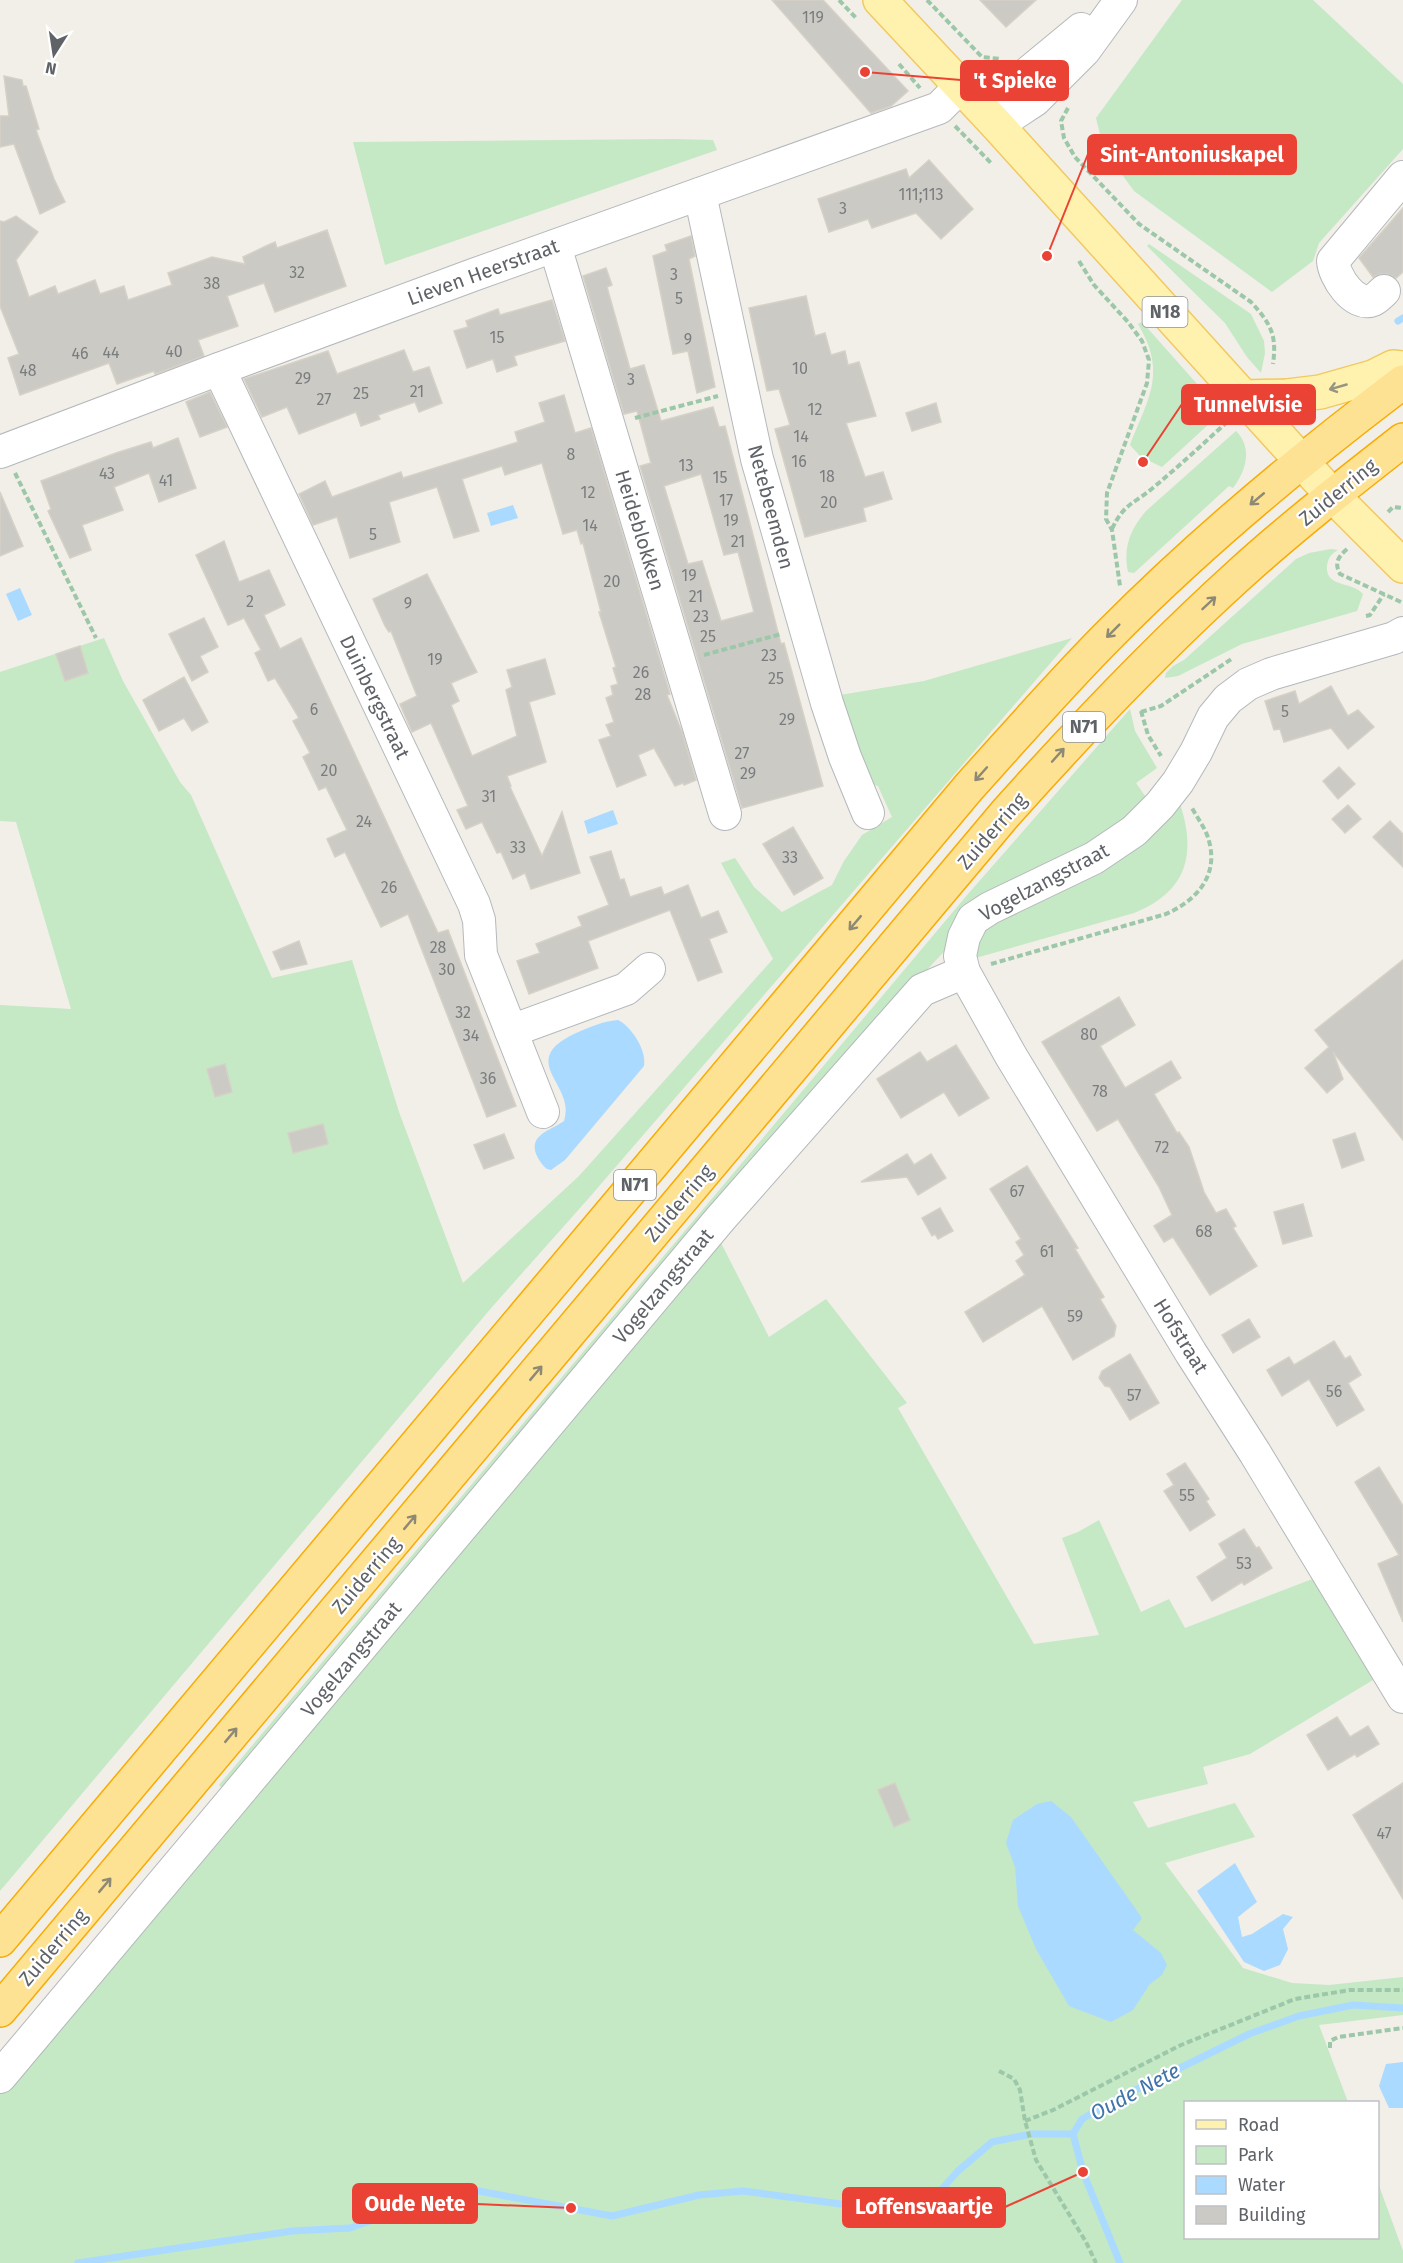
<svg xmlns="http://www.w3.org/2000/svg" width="1403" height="2263" font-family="'Fira Sans',sans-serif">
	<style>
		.green { fill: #c5e8c5 }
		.water { fill: #aadaff }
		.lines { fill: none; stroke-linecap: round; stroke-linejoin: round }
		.stream { stroke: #aadaff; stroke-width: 7 }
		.building { fill: #cccac5; stroke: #d6d1c6; stroke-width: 1.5; fill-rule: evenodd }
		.minor-casing { stroke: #b5b8bc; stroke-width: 34 }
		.major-casing { stroke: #f2c960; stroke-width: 36 }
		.highway-casing { stroke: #f9ab00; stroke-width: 36 }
		.path { stroke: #9cc7a9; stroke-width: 4; stroke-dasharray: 6 3; stroke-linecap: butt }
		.minor { stroke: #fff; stroke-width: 32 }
		.major { stroke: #fff2af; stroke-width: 33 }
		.highway { stroke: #fde293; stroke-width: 33 }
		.oneway { stroke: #979581 }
		.oneway2 { stroke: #8e8975 }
		.labels { text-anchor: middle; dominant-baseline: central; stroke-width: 4.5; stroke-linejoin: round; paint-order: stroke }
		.number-label { font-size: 16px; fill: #7a7d7f }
		.shield { fill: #fff; stroke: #8f9295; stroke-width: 1.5 }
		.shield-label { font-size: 18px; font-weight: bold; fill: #5f6368 }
		.street-label { font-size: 20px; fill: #5f6368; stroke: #fff }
		.water-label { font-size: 21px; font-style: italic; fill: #4174aa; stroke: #fff }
		.leader { fill: none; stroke: #ea4335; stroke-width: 2 }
		.callout-dot { fill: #ea4335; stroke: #fff; stroke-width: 2 }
		.callout { fill: #ea4335; stroke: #ea4335; stroke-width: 2 }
		.callout-label { font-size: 21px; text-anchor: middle; font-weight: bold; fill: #fff }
	</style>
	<rect width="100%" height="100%" fill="#f1efe8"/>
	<g class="green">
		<path d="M1182,0H1313L1403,84V149L1319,243L1313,261L1272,292L1134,191L1104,150L1096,118Z"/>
		<path d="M673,139L713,140L717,150L385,265L353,142Z"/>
		<path d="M1149,244L1251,314L1264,341L1265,353L1261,373L1247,357L1225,323L1147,246Z"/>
		<path d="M1142,322L1222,412L1162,467L1141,457L1130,445C1149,397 1167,373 1138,324Z"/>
		<path d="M1236,431C1253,448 1246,471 1233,488L1229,486L1134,573L1128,572C1123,547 1130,530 1146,511Z"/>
		<path d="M1331,549L1338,550C1331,554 1328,558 1327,566C1325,588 1353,581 1363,594L1357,611L1242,644L1178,676L1165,678L1166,673L1173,666L1184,660L1296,559L1309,553Z"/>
		<path d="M104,638L123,681L180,782L191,795L272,978L352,960L399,1112L463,1283L579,1176L773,959L721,863L735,858L754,887L782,912L832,885L844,861L862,835L892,817L878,786L865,782L834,696L924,681L1072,638L588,1199L492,1307L0,1891V1005L71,1009L16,822L0,821V672Z"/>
		<path d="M1130,709L1135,731L1157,768L1136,783L1150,803L951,944L912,986L227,1793L219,1785L968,894Z"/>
		<path d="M1180,804C1197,856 1186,892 1134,913L972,959L979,927Z"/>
		<path d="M719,1239L769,1337L826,1299L907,1403L898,1408L1034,1644L1099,1635L1062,1538L1078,1532L1099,1520L1141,1612L1169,1599L1185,1628L1315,1578L1378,1677L1250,1754L1203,1767L1208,1784L1133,1802L1148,1828L1235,1803L1255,1837L1165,1863L1243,1968L1292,1983L1329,1985L1403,1977V2015L1319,2025L1348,2102H1186V2238H1378V2183L1403,2251V2263H0V2092Z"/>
	</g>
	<g class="water">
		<path d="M513,505L518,518L491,526L487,513Z"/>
		<path d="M20,588L32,615L18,621L6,594Z"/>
		<path d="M613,810L618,824L588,834L584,821Z"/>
		<path d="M618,1020C632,1027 647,1051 644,1066L565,1160L551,1170L547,1169C543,1166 541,1163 538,1158C526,1135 550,1131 564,1121C577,1085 516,1062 574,1034C587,1028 603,1021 618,1020Z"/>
		<path d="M1051,1801L1071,1817L1142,1918L1133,1930L1161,1953L1167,1965L1162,1975L1150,1984L1133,2010L1111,2022L1069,2006L1036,1949L1018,1906L1015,1867L1006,1843L1013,1820L1037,1804Z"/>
		<path d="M1235,1863L1257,1902L1238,1917L1242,1937L1252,1934L1283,1914L1293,1917L1283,1929L1288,1949L1280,1965L1264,1971L1244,1962L1197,1891Z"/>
		<path d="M1403,2062V2108H1389L1379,2086L1386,2064Z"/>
	</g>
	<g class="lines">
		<g class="stream">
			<path d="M1398,321L1403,318"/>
			<path d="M1073,2134L1082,2119L1123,2096L1249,2034L1299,2016L1353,2005L1403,2008"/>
			<path d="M1073,2134L1083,2172L1120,2263"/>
			<path d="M78,2263L292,2231L350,2228L463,2188L612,2216L699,2195L743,2191L901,2212L932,2200L958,2171L992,2142L1031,2134H1073"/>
		</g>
	</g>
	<g class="building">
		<path d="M772,0H823L908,91L891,106L871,113Z"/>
		<path d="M980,0H1036L1006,27Z"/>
		<path d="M4,76L22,80L23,86H26L39,129L36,130L54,179L65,202L40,214L14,144L0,147V116H9Z"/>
		<path d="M929,160L973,209L941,239L916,213L872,228L868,219L829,232L818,199L906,169L909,178Z"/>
		<path d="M1403,208V272L1396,278L1388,274H1380L1373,277L1359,258Z"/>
		<path d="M16,216L38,232L16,260L29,297L55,286L58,294L95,280L100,294L124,286L128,300L172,285L168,273L212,257L245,264L243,257L266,246L275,242L277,248L327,230L346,286L275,312L264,283L227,296L238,326L198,340L204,356L155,374L154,371L117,384L109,363L20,395L8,358L19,354L0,306V221L4,222Z"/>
		<path d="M691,236L695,256L689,259L715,387L697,393L688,351L673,354L653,256L667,251L665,245Z"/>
		<path d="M606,268L612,285L607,287L630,369L644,365L661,421L713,407L719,427L725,426L781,644L784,643L823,786L742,808L640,466L651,463L637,411L624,414L583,276ZM701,474L724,555L738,552L754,612L721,621L702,561L688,564L664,486Z"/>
		<path d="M806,296L815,336L825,333L831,355L845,351L848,365L859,362L876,416L846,423L865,477L883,472L892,499L863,508L866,521L805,537L775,429L790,425L779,389L767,391L749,308Z"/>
		<path d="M552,300L565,341L514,356L517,365L497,372L493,359L467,368L454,331L468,327L466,321L498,309L500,315Z"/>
		<path d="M404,350L413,372L429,367L442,403L419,412L415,402L378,415L380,419L361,426L356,412L299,434L287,407L262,417L244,379L328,351L337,374Z"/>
		<path d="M210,392L227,427L200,437L186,402Z"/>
		<path d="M564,395L575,433L591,428L670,694L667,695L682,732L696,780L684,785L683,783L675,786L654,748L638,755L646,775L617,787L599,740L611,736L606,725L614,722L606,698L613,695L611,686L618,684L613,668L616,667L599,612H601L583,543L581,544L577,530L563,534L542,463L505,475L502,466L462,479L479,531L454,538L437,487L389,502L400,542L350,558L337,517L313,525L299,494L325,481L332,497L401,472L403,478L518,442L515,432L545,422L539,403Z"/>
		<path d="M936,403L941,422L912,431L906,413Z"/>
		<path d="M178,438L196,488L159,502L149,473L114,487L123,510L82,525L91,550L70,558L48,511L51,509L41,481L116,453L151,442L153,448Z"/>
		<path d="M0,492L23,546L0,556Z"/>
		<path d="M224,541L239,582L269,570L285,605L264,615L280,649L301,638L438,933L448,930L516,1106L487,1117L408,914L381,927L345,852L335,857L327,839L347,830L326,787L319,790L303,757L310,753L293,721L299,718L275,678L268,681L255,653L261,650L244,618L228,625L196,555Z"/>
		<path d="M427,574L477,672L451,683L459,701L451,705L472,756L517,736L506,690L512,687L507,670L545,659L555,694L529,702L546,762L507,776L511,786L510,787L542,856L562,812L580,873L531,889L525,873L513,879L501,852L497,853L482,822L466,829L457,810L468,806L431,723L412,732L400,704L417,696L391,631L389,632L385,626L373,599Z"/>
		<path d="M204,618L218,647L200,656L208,672L192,681L169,634Z"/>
		<path d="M80,646L88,673L65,681L56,654Z"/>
		<path d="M184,677L208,722L192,731L184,718L159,731L143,700Z"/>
		<path d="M1331,686L1348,716L1358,710L1374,727L1348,749L1331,728L1284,742L1280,729L1274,730L1265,701L1295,691L1299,704Z"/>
		<path d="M1339,767L1355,784L1338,799L1323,781Z"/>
		<path d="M1348,805L1361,819L1345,833L1332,819Z"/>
		<path d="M1390,821L1403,834V867L1373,837Z"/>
		<path d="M793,827L823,878L794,895L763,844Z"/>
		<path d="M611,851L620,880L624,879L630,897L661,887L664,895L688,885L701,918L718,911L727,932L709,939L722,972L698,981L670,910L588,941L598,968L529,994L517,961L540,953L536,944L582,926L578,917L609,905L590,857Z"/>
		<path d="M299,941L307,964L281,970L273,952Z"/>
		<path d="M1403,960V1140L1333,1052L1343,1079L1327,1093L1305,1068L1329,1047L1315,1030Z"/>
		<path d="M1119,997L1135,1025L1100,1046L1125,1088L1171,1061L1181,1078L1154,1094L1177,1133L1179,1132L1189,1147L1204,1192L1216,1213L1226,1209L1236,1226L1233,1228L1257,1266L1210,1295L1173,1237L1164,1242L1154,1226L1172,1215L1159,1187L1118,1119L1097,1131L1042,1042Z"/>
		<path d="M956,1045L989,1098L959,1116L944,1092L901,1118L877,1079L920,1052L927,1062Z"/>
		<path d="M225,1064L232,1092L215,1097L207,1069Z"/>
		<path d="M323,1124L328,1144L293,1153L288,1133Z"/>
		<path d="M1355,1133L1364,1160L1342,1168L1333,1140Z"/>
		<path d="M504,1134L514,1158L484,1169L474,1145Z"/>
		<path d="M907,1154L914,1165L931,1154L946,1178L918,1195L907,1177L861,1182Z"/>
		<path d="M1027,1166L1078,1248L1075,1249L1104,1297L1100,1299L1116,1326L1114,1336L1073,1360L1042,1306L983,1342L965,1312L1025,1275L1016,1261L1024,1255L1016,1242L1021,1239L990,1189Z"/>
		<path d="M1303,1204L1312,1236L1283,1244L1274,1212Z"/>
		<path d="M940,1208L953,1231L938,1239L935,1234L932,1236L922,1218Z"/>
		<path d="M1249,1319L1260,1337L1233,1353L1222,1335Z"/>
		<path d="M1334,1341L1345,1359L1350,1356L1361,1375L1348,1383L1364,1410L1337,1426L1309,1379L1282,1396L1267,1370L1289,1357L1294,1365Z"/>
		<path d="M1130,1354L1159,1403L1130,1420L1110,1387L1105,1386L1099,1378L1102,1371Z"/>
		<path d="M1185,1463L1209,1499L1206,1501L1215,1515L1190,1531L1164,1491L1174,1485L1167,1474Z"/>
		<path d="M1379,1467L1403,1506V1622L1378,1564L1399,1555L1355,1482Z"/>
		<path d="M1244,1529L1256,1548L1259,1547L1272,1568L1244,1585L1242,1582L1212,1601L1197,1577L1227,1558L1219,1544Z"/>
		<path d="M1337,1717L1350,1737L1368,1726L1379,1744L1357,1757L1355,1754L1328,1770L1307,1735Z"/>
		<path d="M895,1783L910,1820L894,1827L878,1790Z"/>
		<path d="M1403,1783V1899L1353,1815Z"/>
	</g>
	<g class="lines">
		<g class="minor-casing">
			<g id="minor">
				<path d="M997,125L1035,100L1084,51L1121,0"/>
				<path d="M997,125L1001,105L1017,82L1081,29"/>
				<path d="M700,194L757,459L827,703L845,757L868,813"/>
				<path d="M555,246L725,814"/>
				<path d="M1384,291C1381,294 1377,298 1373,300C1354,308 1334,276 1333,261L1403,177"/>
				<path d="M219,369L474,904L479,920L481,955L543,1112"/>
				<path d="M0,452L219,369L473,275L939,108L960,87"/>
				<path d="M1403,633L1394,638L1271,674L1248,684L1228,699L1213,717L1196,752L1178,782L1160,805L1134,831L1094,858L990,908L973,919L964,937L960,956L964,972L1011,1056L1191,1353L1255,1453L1403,1697"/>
				<path d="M511,1031L626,989L649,969"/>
				<path d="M0,2077L721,1218L922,990L964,972"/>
			</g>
		</g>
		<g class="major-casing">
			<g id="major">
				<path d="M880,0L997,125L1332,495L1403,566"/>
				<path d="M1243,397L1287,396L1320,392L1373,377L1393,367L1403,368"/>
			</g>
		</g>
		<g class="highway-casing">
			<g id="highway">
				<path d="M0,1940L969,787C1016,735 1062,682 1111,633C1201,542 1301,459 1403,382"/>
				<path d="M0,2010L1005,814C1080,730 1157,649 1241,573C1293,526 1348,483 1403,440"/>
			</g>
		</g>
		<g class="path">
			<path d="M839,0L857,19"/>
			<path d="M927,0L982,57L1001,59"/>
			<path d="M899,64L920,88"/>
			<path d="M1068,108L1061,121L1064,138L1075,157L1139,224L1251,302C1271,324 1277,335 1273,364"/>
			<path d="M955,126L992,164"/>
			<path d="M1079,261L1094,285L1128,322L1142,341L1149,360L1147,383L1107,493L1106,519L1112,530L1120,586"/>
			<path d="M635,418L718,396"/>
			<path d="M15,473L96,638"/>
			<path d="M1388,512L1393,507L1403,508"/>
			<path d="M1112,529C1124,503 1134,504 1154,487C1179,466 1203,444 1227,422"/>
			<path d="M1347,549C1338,557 1334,563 1340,574L1403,603"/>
			<path d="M1366,616L1370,615L1384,594"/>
			<path d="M704,655L781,634"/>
			<path d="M1141,711L1148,735L1161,756"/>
			<path d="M1141,712L1161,706L1233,658"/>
			<path d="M991,964L1166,914C1195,901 1219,877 1209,841C1206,829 1198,819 1192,808"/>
			<path d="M1330,2048V2041L1338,2037L1403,2028"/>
			<path d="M999,2071L1014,2079L1020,2090L1025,2121L1036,2160L1086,2242L1096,2263"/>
			<path d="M1025,2121L1053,2110L1181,2045L1295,1999L1350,1990H1403"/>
		</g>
		<use href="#minor" class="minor"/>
		<use href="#major" class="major"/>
		<use href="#highway" class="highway"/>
	</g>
	<defs><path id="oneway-shaft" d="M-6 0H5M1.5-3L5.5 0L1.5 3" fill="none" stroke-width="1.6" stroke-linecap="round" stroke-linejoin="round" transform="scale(1.5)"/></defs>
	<use class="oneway" href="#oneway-shaft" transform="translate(1338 387) rotate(164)"/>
	<g class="oneway2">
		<use href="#oneway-shaft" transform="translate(1257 499) rotate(140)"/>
		<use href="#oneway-shaft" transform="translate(1209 603) rotate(-43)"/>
		<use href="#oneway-shaft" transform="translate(1113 631) rotate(135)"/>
		<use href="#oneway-shaft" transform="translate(1058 755) rotate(-48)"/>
		<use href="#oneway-shaft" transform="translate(981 774) rotate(132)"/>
		<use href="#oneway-shaft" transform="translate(855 923) rotate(130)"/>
		<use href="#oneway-shaft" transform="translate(536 1373) rotate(-50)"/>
		<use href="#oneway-shaft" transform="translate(410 1522) rotate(-50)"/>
		<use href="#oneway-shaft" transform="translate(231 1735) rotate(-50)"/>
		<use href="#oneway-shaft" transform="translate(105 1885) rotate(-50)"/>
	</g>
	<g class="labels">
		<g class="number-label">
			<text x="813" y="17">119</text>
			<text x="921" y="194">111;113</text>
			<text x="843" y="208">3</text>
			<text x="297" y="272">32</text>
			<text x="674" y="274">3</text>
			<text x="212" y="283">38</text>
			<text x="679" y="298">5</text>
			<text x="497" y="337">15</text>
			<text x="688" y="339">9</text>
			<text x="174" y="351">40</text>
			<text x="111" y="352">44</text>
			<text x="80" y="353">46</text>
			<text x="800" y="368">10</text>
			<text x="28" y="370">48</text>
			<text x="303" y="378">29</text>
			<text x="631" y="379">3</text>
			<text x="417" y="391">21</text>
			<text x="361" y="393">25</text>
			<text x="324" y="399">27</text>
			<text x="815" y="409">12</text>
			<text x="801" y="436">14</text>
			<text x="571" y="454">8</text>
			<text x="799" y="461">16</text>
			<text x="686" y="465">13</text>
			<text x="107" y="473">43</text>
			<text x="827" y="476">18</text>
			<text x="720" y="477">15</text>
			<text x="166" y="480">41</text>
			<text x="588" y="492">12</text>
			<text x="726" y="500">17</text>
			<text x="829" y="502">20</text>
			<text x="731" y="520">19</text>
			<text x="590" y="525">14</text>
			<text x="373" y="534">5</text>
			<text x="738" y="541">21</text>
			<text x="689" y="575">19</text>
			<text x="612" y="581">20</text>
			<text x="696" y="596">21</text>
			<text x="250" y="601">2</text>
			<text x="408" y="603">9</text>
			<text x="701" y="616">23</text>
			<text x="708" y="636">25</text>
			<text x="769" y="655">23</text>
			<text x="435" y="659">19</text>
			<text x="641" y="672">26</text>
			<text x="776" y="678">25</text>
			<text x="643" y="694">28</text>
			<text x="314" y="709">6</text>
			<text x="1285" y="711">5</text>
			<text x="787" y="719">29</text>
			<text x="742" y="753">27</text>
			<text x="329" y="770">20</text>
			<text x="748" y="773">29</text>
			<text x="489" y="796">31</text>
			<text x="364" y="821">24</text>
			<text x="518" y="847">33</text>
			<text x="790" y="857">33</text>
			<text x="389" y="887">26</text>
			<text x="438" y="947">28</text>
			<text x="447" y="969">30</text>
			<text x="463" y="1012">32</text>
			<text x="1089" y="1034">80</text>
			<text x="471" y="1035">34</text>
			<text x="488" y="1078">36</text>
			<text x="1100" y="1091">78</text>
			<text x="1162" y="1147">72</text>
			<text x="1017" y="1191">67</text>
			<text x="1204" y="1231">68</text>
			<text x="1047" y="1251">61</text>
			<text x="1075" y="1316">59</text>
			<text x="1334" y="1391">56</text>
			<text x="1134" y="1395">57</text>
			<text x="1187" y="1495">55</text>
			<text x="1244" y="1563">53</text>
			<text x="1384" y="1833">47</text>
		</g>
		<g class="shield">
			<rect x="1142.5" y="297" width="45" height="30" rx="4.5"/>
			<rect x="1063" y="712" width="42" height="30" rx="4.5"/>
			<rect x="614" y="1170" width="42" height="30" rx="4.5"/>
		</g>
		<g class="shield-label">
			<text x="1165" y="312">N18</text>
			<text x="1084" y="727">N71</text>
			<text x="635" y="1185">N71</text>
		</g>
		<g class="street-label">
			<text transform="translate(483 272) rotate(-20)">Lieven Heerstraat</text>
			<text transform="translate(1338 492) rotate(-39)">Zuiderring</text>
			<text transform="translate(771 507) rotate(75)">Netebeemden</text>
			<text transform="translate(640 530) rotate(73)">Heideblokken</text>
			<text transform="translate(375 697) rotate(64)">Duinbergstraat</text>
			<text transform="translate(992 831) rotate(-49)">Zuiderring</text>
			<text transform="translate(1044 882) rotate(-28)">Vogelzangstraat</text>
			<text transform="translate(679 1203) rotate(-50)">Zuiderring</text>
			<text transform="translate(663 1286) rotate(-50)">Vogelzangstraat</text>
			<text transform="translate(1181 1336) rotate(58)">Hofstraat</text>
			<text transform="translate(366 1575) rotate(-50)">Zuiderring</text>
			<text transform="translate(351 1659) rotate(-50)">Vogelzangstraat</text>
			<text transform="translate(53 1947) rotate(-50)">Zuiderring</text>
		</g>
		<g class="water-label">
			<text transform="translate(1135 2092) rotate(-28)">Oude Nete</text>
		</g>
	</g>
	<path class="leader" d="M865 72L961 80M1047 256L1088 154M1143 462L1182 404M571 2208L477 2204M1083 2172L1005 2207"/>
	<g class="callout-dot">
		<circle cx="865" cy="72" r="6"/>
		<circle cx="1047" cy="256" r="6"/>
		<circle cx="1143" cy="462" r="6"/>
		<circle cx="571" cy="2208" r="6"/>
		<circle cx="1083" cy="2172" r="6"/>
	</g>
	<g class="callout">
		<rect x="961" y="61" width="107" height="39" rx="6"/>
		<rect x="1088" y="135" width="208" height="39" rx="6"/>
		<rect x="1182" y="385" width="133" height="39" rx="6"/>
		<rect x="353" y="2184" width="124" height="39" rx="6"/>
		<rect x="843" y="2188" width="162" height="39" rx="6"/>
	</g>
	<g class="callout-label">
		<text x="1015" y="88">'t Spieke</text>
		<text x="1192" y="162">Sint-Antoniuskapel</text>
		<text x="1248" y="412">Tunnelvisie</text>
		<text x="415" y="2211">Oude Nete</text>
		<text x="924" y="2214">Loffensvaartje</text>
	</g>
	<rect x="1184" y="2101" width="195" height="138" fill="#ffffff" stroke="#bfc1c3" stroke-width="1.5"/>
	<rect x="1196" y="2120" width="30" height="9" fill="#fff2af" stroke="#bfc1c3" stroke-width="1.5"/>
	<text x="1238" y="2131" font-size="18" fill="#5f6368">Road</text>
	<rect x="1196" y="2146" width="30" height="18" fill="#c5e8c5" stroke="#bfc1c3" stroke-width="1.5"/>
	<text x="1238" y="2161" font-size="18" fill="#5f6368">Park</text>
	<rect x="1196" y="2176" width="30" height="18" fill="#aadaff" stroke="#bfc1c3" stroke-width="1.5"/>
	<text x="1238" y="2191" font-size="18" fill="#5f6368">Water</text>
	<rect x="1196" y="2206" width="30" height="18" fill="#cccac5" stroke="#bfc1c3" stroke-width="1.5"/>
	<text x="1238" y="2221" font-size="18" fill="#5f6368">Building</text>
	<g transform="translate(54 54) rotate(192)" stroke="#ffffff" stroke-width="4.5" paint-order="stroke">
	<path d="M0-4.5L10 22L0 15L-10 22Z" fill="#5f6368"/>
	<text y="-9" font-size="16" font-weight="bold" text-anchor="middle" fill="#5f6368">N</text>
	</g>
</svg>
